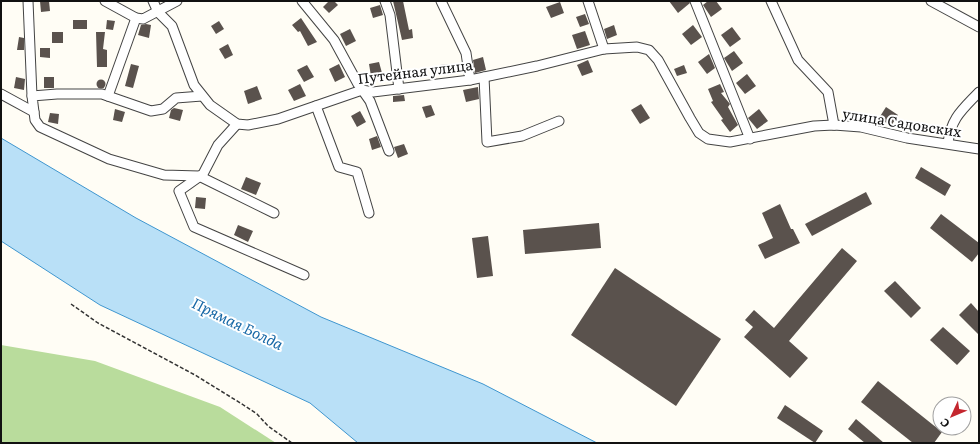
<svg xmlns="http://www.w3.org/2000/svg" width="980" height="444" font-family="Literata,serif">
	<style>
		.forest { fill: #b9dc9c }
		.water { fill: #b9e0f7; stroke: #3f96cf }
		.building { fill: #5a524d }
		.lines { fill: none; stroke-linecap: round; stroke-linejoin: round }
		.minor-casing { stroke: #444; stroke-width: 11 }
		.path { stroke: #333; stroke-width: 1.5; stroke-dasharray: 4 2; stroke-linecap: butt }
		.minor { stroke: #fff; stroke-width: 9 }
		.labels { text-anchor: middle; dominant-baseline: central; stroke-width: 4; stroke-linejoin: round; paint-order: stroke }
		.street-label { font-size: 14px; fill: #111; stroke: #fff }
		.water-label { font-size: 15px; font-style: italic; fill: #1768a6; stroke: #fff }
	</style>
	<rect width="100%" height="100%" fill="#fffdf5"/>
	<path class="forest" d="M1,345L95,361L220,407L276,443H1Z"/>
	<path class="water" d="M1,138L136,218L321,317L483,384L597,443H358L310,403L100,305L1,241Z"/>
	<g class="building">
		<path d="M40,1H49L50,11L41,12Z"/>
		<path d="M329,1H334L338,5L329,13L323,7Z"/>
		<path d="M393,1H403L409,30L412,29L413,38L402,40Z"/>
		<path d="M669,1H689L690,3L678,13Z"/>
		<path d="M708,1H716L722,9L711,17L703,5Z"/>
		<path d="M560,2L564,13L551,18L546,7Z"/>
		<path d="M380,5L383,15L373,18L370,8Z"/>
		<path d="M585,14L589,24L580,27L576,17Z"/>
		<path d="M301,18L317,42L308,46L300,31L298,32L292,25Z"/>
		<rect x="73" y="20" width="14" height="9"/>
		<path d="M107,20L115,21L113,30L106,29Z"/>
		<path d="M219,21L224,29L216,34L211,26Z"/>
		<path d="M146,24L151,25L149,38L138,35L141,25Z"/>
		<path d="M614,25L617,35L607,39L604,29Z"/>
		<path d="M693,25L702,37L691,45L682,34Z"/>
		<path d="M732,27L741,39L730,47L721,35Z"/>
		<path d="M350,29L356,41L346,46L340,34Z"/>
		<path d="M585,31L590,45L577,49L572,35Z"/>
		<rect x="52" y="32" width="11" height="11"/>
		<path d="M96,32H105L103,49L107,50V67H97Z"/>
		<path d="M19,37L24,38V50H17Z"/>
		<path d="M228,44L233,55L225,59L219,49Z"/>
		<path d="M40,48H50V58L40,57Z"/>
		<path d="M734,51L743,63L732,71L724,58Z"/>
		<path d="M709,54L715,68L707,74L698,62Z"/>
		<path d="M483,57L486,70L475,73L473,60Z"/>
		<path d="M588,60L593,72L582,76L577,65Z"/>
		<path d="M379,62L382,73L371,76L369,64Z"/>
		<path d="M131,64L139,66L133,88L125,86Z"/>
		<path d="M339,64L345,77L335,82L329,69Z"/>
		<path d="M452,64L453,74L441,75L440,65Z"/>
		<path d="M307,65L314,77L304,82L297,70Z"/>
		<path d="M684,65L687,73L677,76L674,69Z"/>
		<path d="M424,70L425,77L414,79L413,72Z"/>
		<path d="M747,74L756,86L745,94L736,83Z"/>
		<path d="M16,77L25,79L24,90L14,88Z"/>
		<rect x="44" y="77" width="10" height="11"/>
		<circle cx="101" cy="84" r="4.5"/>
		<path d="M300,84L306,96L294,101L288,90Z"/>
		<path d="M720,84L724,92L721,93L730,104L728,107L738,125L730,132L721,120L723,119L711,102L713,101L708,89Z"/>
		<path d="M257,86L262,99L248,104L244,91Z"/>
		<path d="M478,87L479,99L466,102L463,90Z"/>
		<path d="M404,95L405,101L393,102V96Z"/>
		<path d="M641,104L650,118L640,124L631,110Z"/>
		<path d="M431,105L435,115L426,118L422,107Z"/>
		<path d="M886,107L898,115L891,126L879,118Z"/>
		<path d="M174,108L183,110L180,121L169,118L171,110Z"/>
		<path d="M115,109L125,112L122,122L113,120Z"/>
		<path d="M759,109L768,121L757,129L748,118Z"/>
		<path d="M360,111L366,122L357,127L351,116Z"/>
		<path d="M50,113L59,114L58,124L48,122Z"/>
		<path d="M377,136L381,147L372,150L369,139Z"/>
		<path d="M404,144L408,154L398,158L394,147Z"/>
		<path d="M921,167L951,185L945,196L915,178Z"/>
		<path d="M246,177L261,183L256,195L241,189Z"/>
		<path d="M866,192L872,204L812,236L805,224Z"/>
		<path d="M196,197L206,198L205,209L195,208Z"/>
		<path d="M780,204L791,229H793L800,243L765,259L758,245L773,238L762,213Z"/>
		<path d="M941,214L979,243V253L972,262L930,228Z"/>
		<path d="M599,223L601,248L525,254L523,230Z"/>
		<path d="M238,225L253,231L248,242L234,235Z"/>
		<path d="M488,236L493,276L477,278L472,238Z"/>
		<path d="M842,248L857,261L789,341L808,358L790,378L744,337L753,327L745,320L754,310L774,328Z"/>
		<path d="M615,268L721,339L676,406L571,335Z"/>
		<path d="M895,281L921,308L911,318L884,291Z"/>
		<path d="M971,303L979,312V335L959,315Z"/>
		<path d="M943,327L970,351L957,365L930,340Z"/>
		<path d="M878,381L942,432L934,443H913L861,402Z"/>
		<path d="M785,405L823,431L815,443L777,418Z"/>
		<path d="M856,419L884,443H865L848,429Z"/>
	</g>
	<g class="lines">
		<g class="minor-casing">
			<g id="minor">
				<path d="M28,1L32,96"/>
				<path d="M105,1L136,18L143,19L177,1"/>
				<path d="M153,1L158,12L172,26L194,85L210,105L237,124L248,125L278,119L362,90L373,92L470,80L537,66L604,49L637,47L649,50L658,60L690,118L699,133L708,139L730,142L814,126L834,125L861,127L907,138L979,149"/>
				<path d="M302,1L334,40L358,84L370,101L389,151"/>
				<path d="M385,1L390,15L399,89"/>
				<path d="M441,1L466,53L470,80"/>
				<path d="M588,1L604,49"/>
				<path d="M695,1L750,139"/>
				<path d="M771,1L798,60L828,92L834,125"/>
				<path d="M931,1L979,27"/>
				<path d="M484,77L487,142L522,136L559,121"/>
				<path d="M1,94L34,112"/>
				<path d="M108,96L136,18"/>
				<path d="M202,96L176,98L163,109L151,111L102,94H57L32,96L35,120L40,127L109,159L164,175L199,176L274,213"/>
				<path d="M316,106L339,167L357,172L369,213"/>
				<path d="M237,124L218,145L203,174L179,191L194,227L304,275"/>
				<path d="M948,143C951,118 962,110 979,92"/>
			</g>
		</g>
		<path class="path" d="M71,304L98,323L195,375L242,404L257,414L268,426L292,443"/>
		<use href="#minor" class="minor"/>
	</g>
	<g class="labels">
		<g class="street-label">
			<text transform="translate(415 71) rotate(-7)">Путейная улица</text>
			<text transform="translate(902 122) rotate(9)">улица Садовских</text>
		</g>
		<g class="water-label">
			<text transform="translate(238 323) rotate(26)">Прямая Болда</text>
		</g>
	</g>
	<rect width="980" height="444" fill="none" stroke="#111111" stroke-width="4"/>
	<g transform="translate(952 416) rotate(226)"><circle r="19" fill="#ffffff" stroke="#a0a0a0"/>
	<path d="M0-3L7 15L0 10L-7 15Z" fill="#c4262e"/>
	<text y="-6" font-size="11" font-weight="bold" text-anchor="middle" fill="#111111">С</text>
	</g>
</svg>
